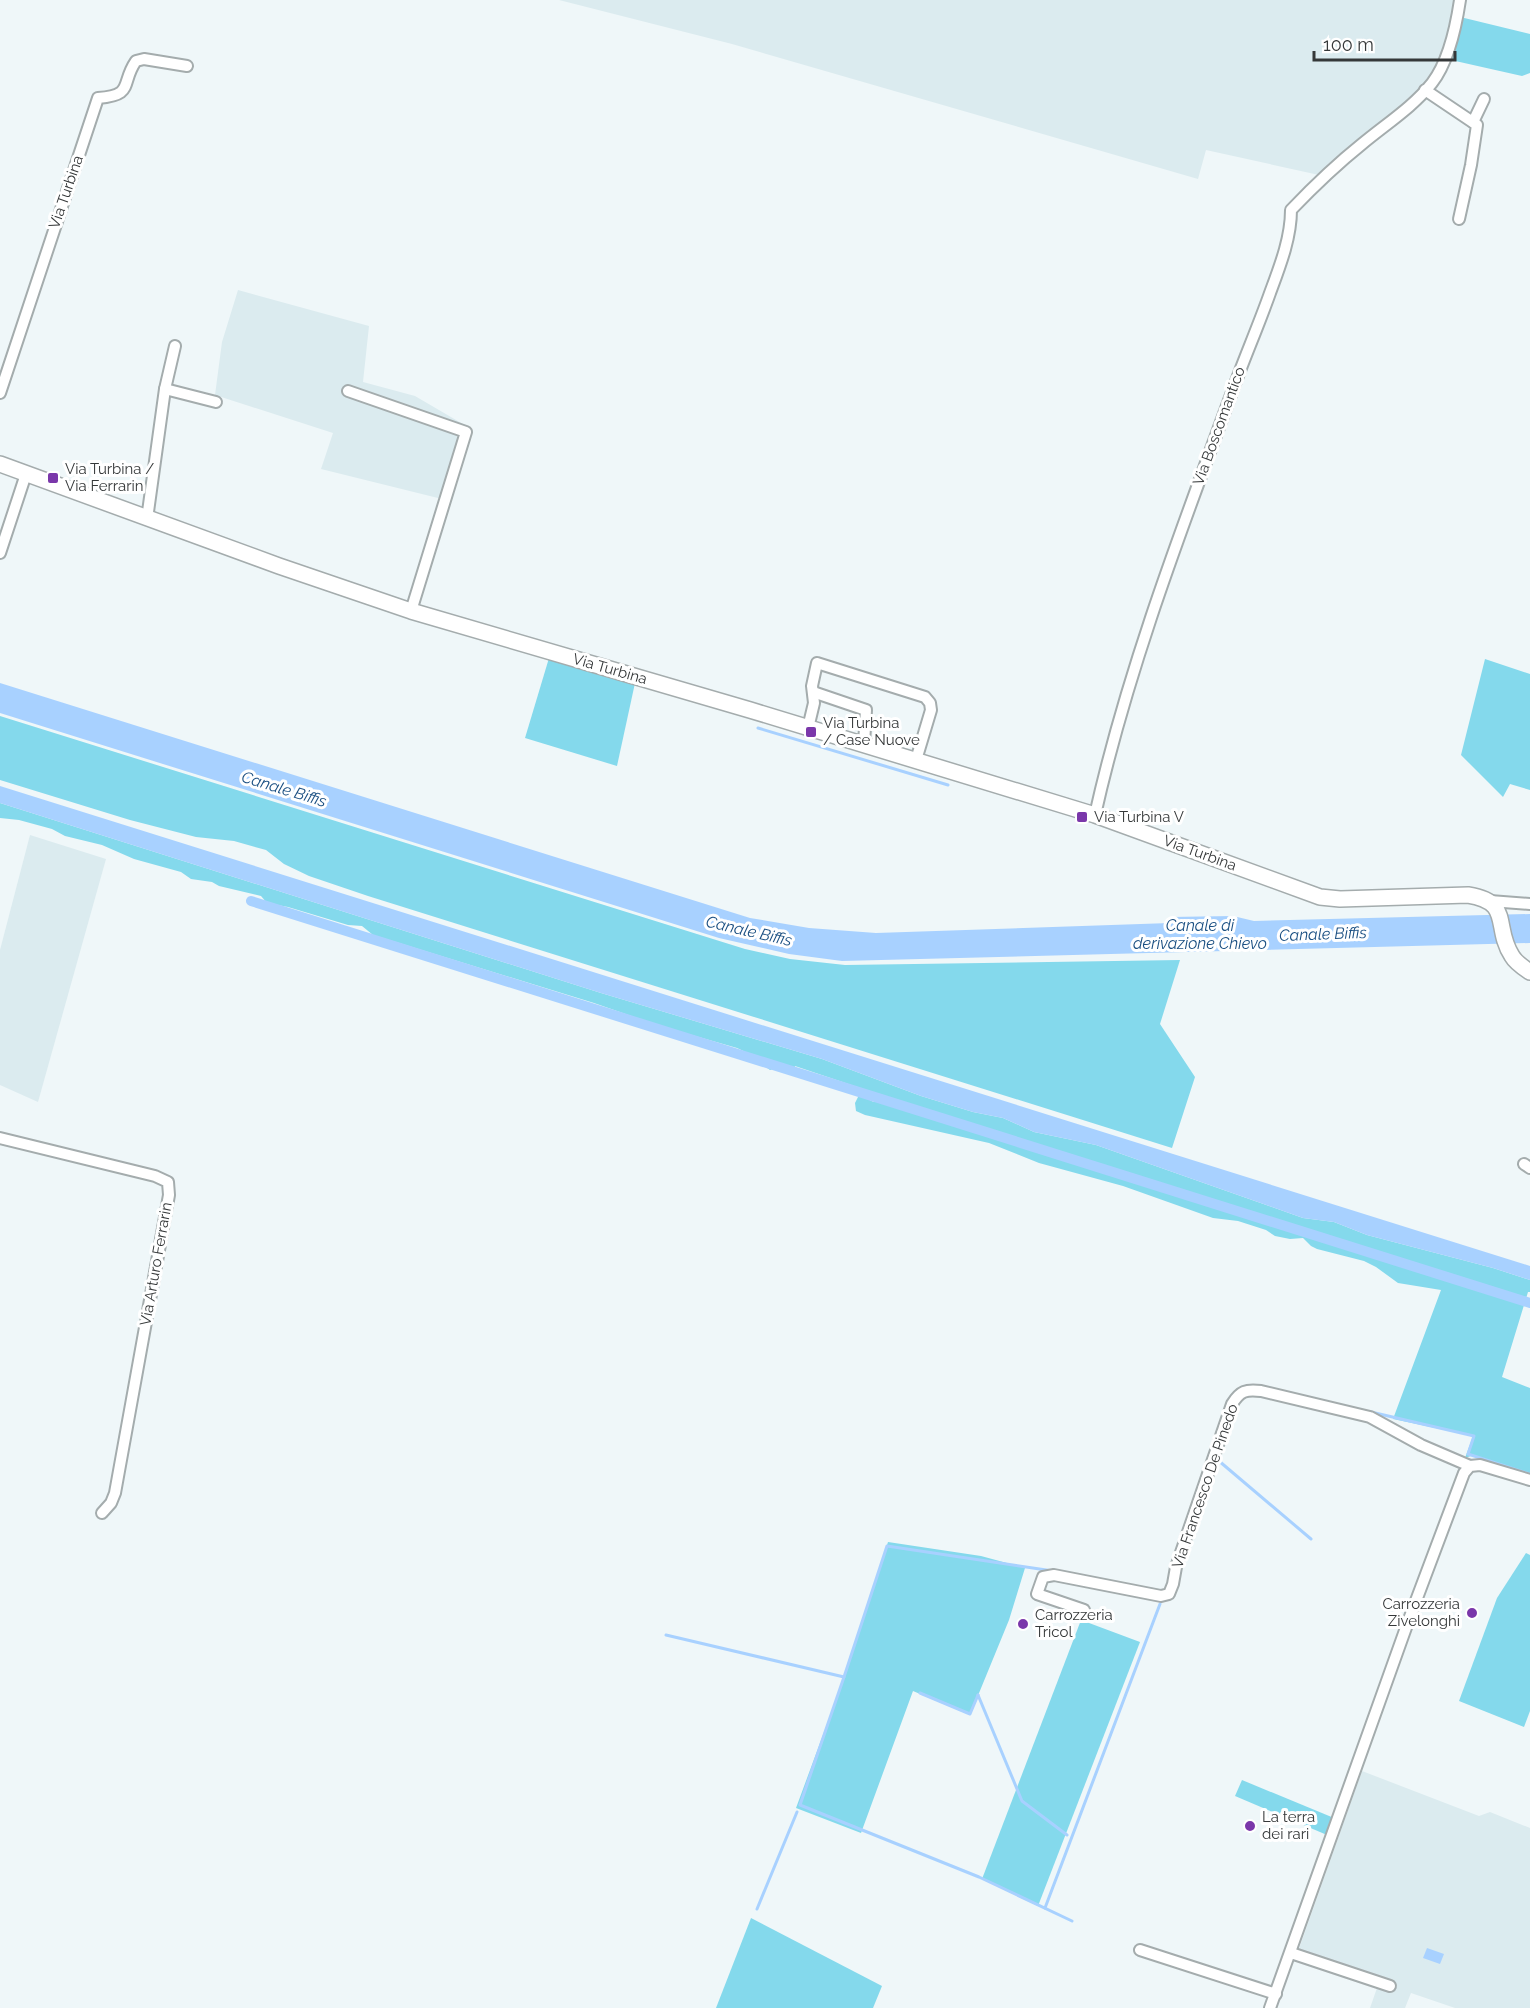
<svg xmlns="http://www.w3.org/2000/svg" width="1530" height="2008" font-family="Raleway,sans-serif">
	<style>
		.built { fill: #dbebef }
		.green { fill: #84d9ec }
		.water { fill: #a8d1ff }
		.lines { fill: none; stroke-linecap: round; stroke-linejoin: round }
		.stream { stroke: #a8d1ff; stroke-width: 3 }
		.canal { stroke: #a8d1ff; stroke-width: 10 }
		.street-casing { stroke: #a4acad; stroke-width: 14 }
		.secondary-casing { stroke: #a4acad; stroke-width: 18 }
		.street { stroke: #fff; stroke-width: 10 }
		.secondary { stroke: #fff; stroke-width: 15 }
		.poi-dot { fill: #7a37aa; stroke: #fff; stroke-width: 2 }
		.labels { text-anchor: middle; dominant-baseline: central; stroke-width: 6; stroke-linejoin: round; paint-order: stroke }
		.street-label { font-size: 15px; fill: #353839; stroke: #fff }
		.poi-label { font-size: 15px; fill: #353839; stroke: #fff; text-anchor: start }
		.water-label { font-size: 16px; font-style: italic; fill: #1a4f82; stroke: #fff }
	</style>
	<rect width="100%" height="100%" fill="#eff7f9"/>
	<g class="built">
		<path d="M559,0H1454L1451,24L1440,60L1416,94L1319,175L1206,150L1198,179L732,44Z"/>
		<path d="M238,290L369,326L363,382L415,396L468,427L442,499L321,469L333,433L215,395L222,342Z"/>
		<path d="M30,835L106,859L38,1102L0,1085V950Z"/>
		<path d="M1362,1771L1479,1816L1490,1812L1530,1828V2008H1455L1411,1993L1405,2008H1370L1377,1988L1296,1957Z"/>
	</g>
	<g class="green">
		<path d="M1452,15L1530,34V73L1522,76L1442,58Z"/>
		<path d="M549,658L635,683L617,766L525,738Z"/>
		<path d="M1485,659L1530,674V790L1510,784L1503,797L1461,755Z"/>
		<path d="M0,716L745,949L790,959L845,965L1180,960L1160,1024L1195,1077L1172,1148L368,896L309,876L284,864L266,850L234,841L196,837L130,820L0,780Z"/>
		<path d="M0,803L601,993L822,1059L921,1096L973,1112L1003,1118L1034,1132L1096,1145L1303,1218L1334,1222L1367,1235L1493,1268L1530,1280V1292H1528L1502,1377L1530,1388V1474L1471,1456L1465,1458L1473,1436L1393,1419L1441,1290L1398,1283L1376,1267L1364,1261L1317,1249L1311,1246L1303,1238L1290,1239L1275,1236L1266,1230L1238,1221L1213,1218L1123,1186L1039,1163L989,1143L865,1115L856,1111L855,1103L858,1097H866C872,1103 876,1103 884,1100L878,1094L795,1066L794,1070L783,1072L779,1067L770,1070C758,1062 752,1054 737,1048L657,1025L594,1003L373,935L362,926L348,925L288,907L267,903L261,896L219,886L212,882L191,879L181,872L134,859L102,845L65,836L52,829L19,820L0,818Z"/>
		<path d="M888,1542L981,1556L1025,1568L1009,1620L970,1715L913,1691L861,1833L796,1808L844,1678Z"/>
		<path d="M1526,1553L1530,1555V1711L1524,1727L1459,1701L1497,1598Z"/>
		<path d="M1081,1620L1140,1642L1038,1906L982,1879Z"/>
		<path d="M1242,1780L1334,1818L1327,1835L1235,1796Z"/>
		<path d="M751,1918L882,1986L873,2008H716Z"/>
	</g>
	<g class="water">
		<path d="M0,683L750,918L809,928L876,933L1170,923V917L1233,916L1254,921L1530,914V943L842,961L789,954L719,938L0,713Z"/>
		<path d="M0,786L1530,1266V1280L1493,1268L1367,1235L1334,1222L1303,1218L1096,1145L1034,1132L1003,1118L973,1112L921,1096L822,1059L601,993L0,803Z"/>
		<path d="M1427,1948L1444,1954L1440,1964L1423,1958Z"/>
	</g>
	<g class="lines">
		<g class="stream">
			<path d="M758,728L948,785"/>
			<path d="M1371,1412L1474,1436L1468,1454L1530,1474"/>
			<path d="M1219,1461L1311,1539"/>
			<path d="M666,1635L844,1677L887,1546L1053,1571"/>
			<path d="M844,1677L800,1805L979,1877L1072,1921"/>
			<path d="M920,1693L970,1714L978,1695"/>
			<path d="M978,1695L1022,1801L1067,1835"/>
			<path d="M1045,1908L1160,1604"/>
			<path d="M757,1909L797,1812"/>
		</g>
		<path class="canal" d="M251,901L1530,1303"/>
		<g class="street-casing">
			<g id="street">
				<path d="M1425,90L1477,125L1471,165L1459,219"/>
				<path d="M1473,122L1484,99"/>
				<path d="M165,389L216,402"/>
				<path d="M348,391L466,432L411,611"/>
				<path d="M0,393L98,98C135,95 120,84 136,61L144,59L187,66"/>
				<path d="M147,519L165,389L175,346"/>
				<path d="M0,553L26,474"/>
				<path d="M813,692L866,710L864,744"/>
				<path d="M808,728L814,703L812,686L817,663L925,697L930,703L931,710L916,760"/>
				<path d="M1095,815C1127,672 1180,533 1231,395C1243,361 1258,327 1270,293C1280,266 1291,238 1291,210C1314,186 1337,164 1362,144C1386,124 1413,107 1432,83C1449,61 1456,27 1460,0"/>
				<path d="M1490,901L1530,904"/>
				<path d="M0,1138L155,1176L168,1182L169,1195L115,1493L111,1503L102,1513"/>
				<path d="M1524,1164L1530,1168"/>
				<path d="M1084,1610L1037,1594L1043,1577L1054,1575L1161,1596L1169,1594L1173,1584L1176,1567L1232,1404C1240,1391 1246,1389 1261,1391L1370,1417L1421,1445L1470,1466"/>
				<path d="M1140,1950L1276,1994"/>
				<path d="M1291,1953L1390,1986"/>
				<path d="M1270,2008L1408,1622L1464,1473L1470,1466L1480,1465L1530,1480"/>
			</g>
		</g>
		<g class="secondary-casing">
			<path id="secondary" d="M0,464L279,566L411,611L750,710L1095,815L1320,897L1340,899L1468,895C1513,902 1493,927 1512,956C1516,963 1524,968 1530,972"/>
		</g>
		<use href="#street" class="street"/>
		<use href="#secondary" class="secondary"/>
	</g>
	<g class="poi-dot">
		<rect x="47" y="472" width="12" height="12" rx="3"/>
		<rect x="805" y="726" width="12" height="12" rx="3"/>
		<rect x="1076" y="811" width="12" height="12" rx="3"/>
		<circle cx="1472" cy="1613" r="6"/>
		<circle cx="1023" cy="1624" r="6"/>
		<circle cx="1250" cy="1826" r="6"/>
	</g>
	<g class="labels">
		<g class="street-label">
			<text transform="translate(66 192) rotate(-71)">Via Turbina</text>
			<text transform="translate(1219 426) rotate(-70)">Via Boscomantico</text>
			<text transform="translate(610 669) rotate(16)">Via Turbina</text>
			<text transform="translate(1200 853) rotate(20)">Via Turbina</text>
			<text transform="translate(156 1264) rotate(-80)">Via Arturo Ferrarin</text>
			<text transform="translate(1205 1486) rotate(-71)">Via Francesco De Pinedo</text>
		</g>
		<g class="poi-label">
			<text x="65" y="469">Via Turbina /<tspan x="65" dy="17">Via Ferrarin</tspan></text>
			<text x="823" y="723">Via Turbina<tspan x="823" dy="17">/ Case Nuove</tspan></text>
			<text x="1094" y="817">Via Turbina V</text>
			<text x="1460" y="1604" text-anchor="end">Carrozzeria<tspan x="1460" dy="17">Zivelonghi</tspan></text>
			<text x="1035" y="1615">Carrozzeria<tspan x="1035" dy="17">Tricol</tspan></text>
			<text x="1262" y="1817">La terra<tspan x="1262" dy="17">dei rari</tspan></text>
		</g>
		<g class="water-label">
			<text transform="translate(284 789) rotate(17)">Canale Biffis</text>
			<text x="1200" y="925">Canale di<tspan x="1200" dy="18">derivazione Chievo</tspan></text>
			<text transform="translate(749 931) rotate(13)">Canale Biffis</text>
			<text transform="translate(1323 934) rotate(-2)">Canale Biffis</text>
		</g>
	</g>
	<path d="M1314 51v9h141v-9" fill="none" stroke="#353839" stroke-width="3"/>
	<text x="1323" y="51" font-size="18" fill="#353839" stroke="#ffffff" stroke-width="4.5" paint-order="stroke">100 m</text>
</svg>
